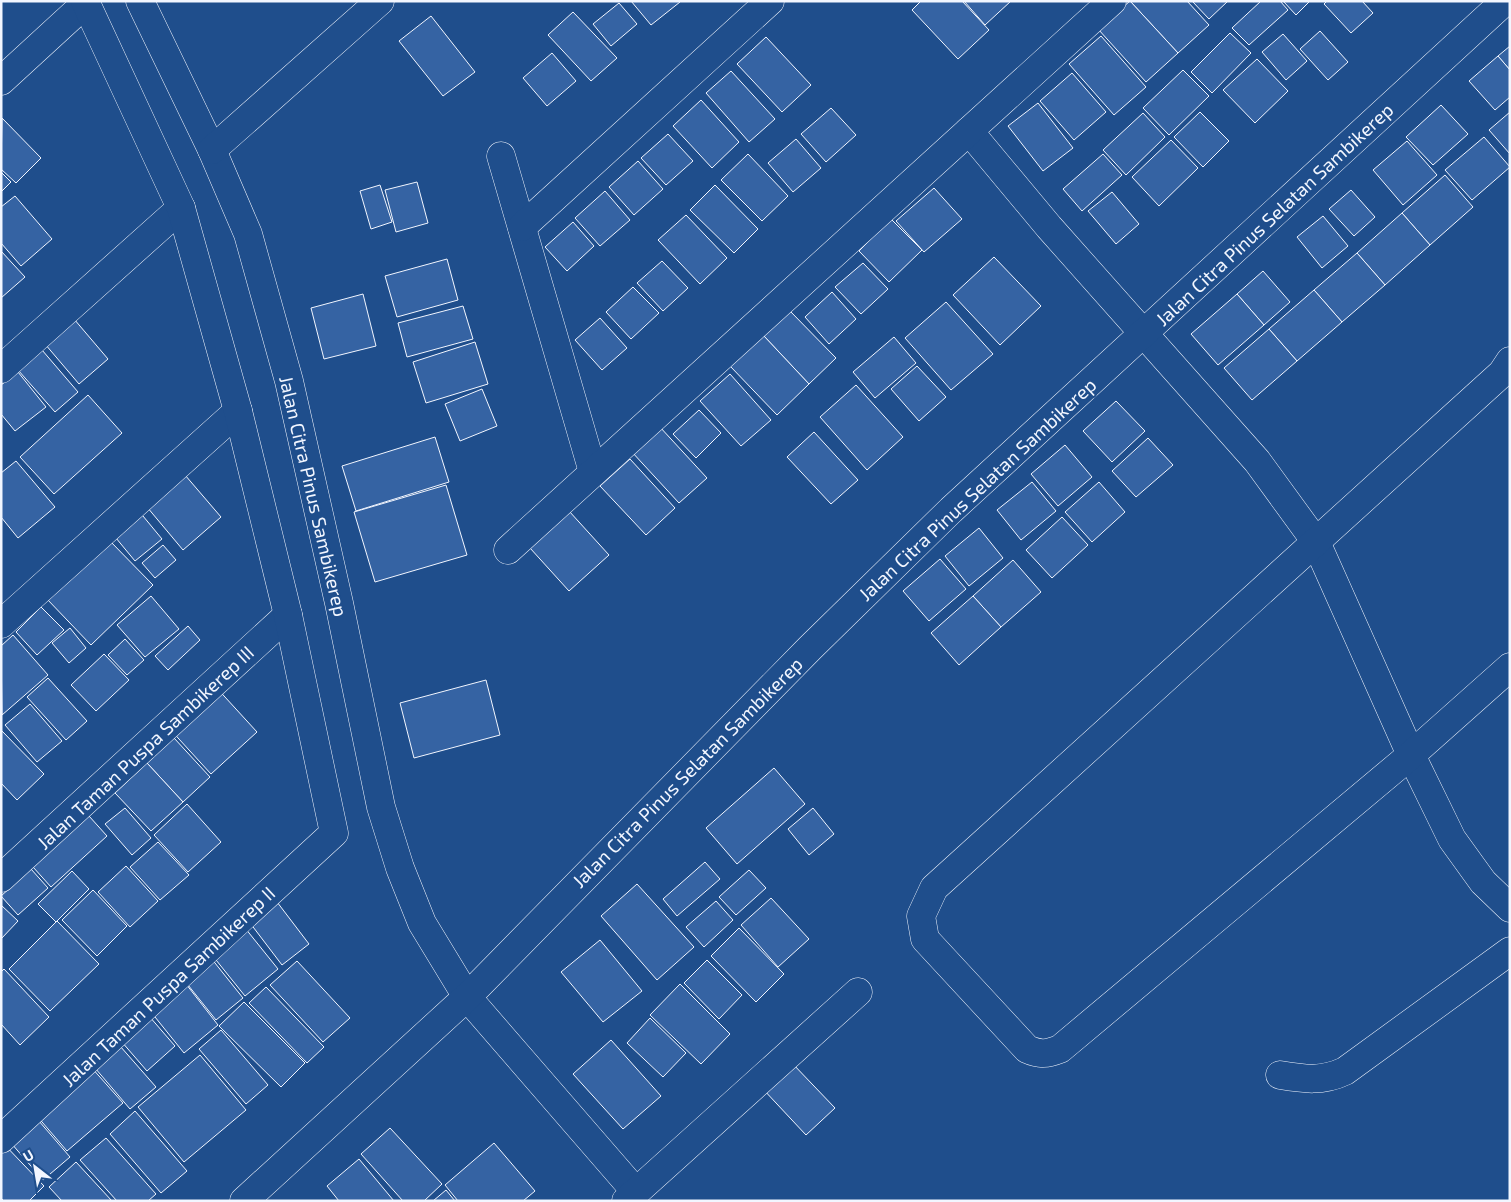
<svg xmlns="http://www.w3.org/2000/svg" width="1511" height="1202" font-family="'Exo 2',sans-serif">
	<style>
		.building { fill: #3563a3; stroke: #f2f6ff }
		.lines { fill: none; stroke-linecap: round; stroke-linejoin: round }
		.street-casing { stroke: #f2f6ff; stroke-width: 29 }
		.street { stroke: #1f4e8c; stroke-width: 28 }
		.labels { text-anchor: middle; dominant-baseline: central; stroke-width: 4; stroke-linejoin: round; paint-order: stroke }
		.street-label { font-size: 19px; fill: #f2f6ff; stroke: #1f4e8c }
	</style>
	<rect width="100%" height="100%" fill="#1f4e8c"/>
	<g class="building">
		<path d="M631,1H679L680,2L651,25Z"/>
		<path d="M921,1H962L989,30L958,59L912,10Z"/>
		<path d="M964,1H1011L985,25Z"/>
		<path d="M1130,1H1187L1209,25L1178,53Z"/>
		<path d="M1130,1L1178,53L1146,82L1098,29Z"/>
		<path d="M1192,1H1228L1209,19Z"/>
		<path d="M1261,1H1280L1288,10L1249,45L1232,28Z"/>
		<path d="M1283,1H1310L1296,15Z"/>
		<path d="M1327,1H1362L1373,13L1351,33L1324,4Z"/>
		<path d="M619,3L637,24L611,46L593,24Z"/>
		<path d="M573,12L617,58L591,81L548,35Z"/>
		<path d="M431,16L475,72L443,96L399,41Z"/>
		<path d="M1320,31L1348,62L1328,80L1300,49Z"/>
		<path d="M1230,33L1251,53L1212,93L1191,72Z"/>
		<path d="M1283,34L1307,61L1286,80L1262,52Z"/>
		<path d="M1101,36L1146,87L1114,115L1069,64Z"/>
		<path d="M766,37L811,85L782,112L737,64Z"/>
		<path d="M1510,46V70L1498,56Z"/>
		<path d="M552,53L576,81L547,106L523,78Z"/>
		<path d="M1498,56L1510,70V97L1495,110L1469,81Z"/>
		<path d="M1257,59L1288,91L1255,123L1223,90Z"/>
		<path d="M1183,70L1209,96L1169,135L1143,108Z"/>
		<path d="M731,71L775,119L749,142L706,93Z"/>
		<path d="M1072,73L1106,112L1074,140L1040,101Z"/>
		<path d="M701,100L739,142L712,168L673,126Z"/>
		<path d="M1038,103L1073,148L1043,171L1008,126Z"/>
		<path d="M1441,105L1468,134L1433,165L1406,137Z"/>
		<path d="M831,108L856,135L826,162L801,134Z"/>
		<path d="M1200,112L1229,141L1203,167L1174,137Z"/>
		<path d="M1510,112V154L1489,130Z"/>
		<path d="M1143,113L1165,137L1126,175L1103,150Z"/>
		<path d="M2,118L41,158L16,183L1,169Z"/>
		<path d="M668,134L693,161L666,185L641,158Z"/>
		<path d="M1484,137L1510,167L1472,200L1445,170Z"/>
		<path d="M796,139L821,168L793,192L768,163Z"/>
		<path d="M1171,140L1198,168L1159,206L1132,177Z"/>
		<path d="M1407,141L1437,175L1403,205L1373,170Z"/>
		<path d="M748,154L788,196L762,221L721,180Z"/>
		<path d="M1103,154L1122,175L1082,211L1063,189Z"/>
		<path d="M638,161L663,189L634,215L609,187Z"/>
		<path d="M1,172L11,182L1,192Z"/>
		<path d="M1445,175L1473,207L1430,245L1402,213Z"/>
		<path d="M417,182L428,223L396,232L385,190Z"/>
		<path d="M380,185L392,222L371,229L360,191Z"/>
		<path d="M715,185L758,229L734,253L690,210Z"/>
		<path d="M934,188L962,219L924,252L896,221Z"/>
		<path d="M1351,190L1375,217L1354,236L1329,209Z"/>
		<path d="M605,191L630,220L600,246L575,218Z"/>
		<path d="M1112,192L1139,224L1116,244L1088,211Z"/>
		<path d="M15,196L52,239L21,266L1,243V207Z"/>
		<path d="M1402,213L1430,245L1385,285L1357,253Z"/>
		<path d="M686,215L727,258L700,284L658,240Z"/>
		<path d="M1323,216L1348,246L1322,268L1297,237Z"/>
		<path d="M891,219L922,250L889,282L859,251Z"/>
		<path d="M573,222L594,246L567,271L545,247Z"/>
		<path d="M1,251L25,277L1,298Z"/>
		<path d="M1357,253L1385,285L1342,322L1314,290Z"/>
		<path d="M994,257L1041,306L1000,345L953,295Z"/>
		<path d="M447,259L458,300L397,317L385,276Z"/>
		<path d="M662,261L688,288L663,311L637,283Z"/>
		<path d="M863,263L888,289L861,314L835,287Z"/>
		<path d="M1263,271L1290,302L1264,325L1237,294Z"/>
		<path d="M633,287L659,313L631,339L606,312Z"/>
		<path d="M1314,290L1342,322L1297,361L1269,329Z"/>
		<path d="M832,292L856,319L829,344L805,317Z"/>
		<path d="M363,294L376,346L324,359L311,308Z"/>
		<path d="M1237,294L1264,325L1218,365L1191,334Z"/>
		<path d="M946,302L993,354L951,390L905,338Z"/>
		<path d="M463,306L473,339L407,357L398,323Z"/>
		<path d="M789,310L836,358L809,384L763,335Z"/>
		<path d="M600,318L627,348L602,370L575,340Z"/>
		<path d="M74,319L108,359L79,384L45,344Z"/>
		<path d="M1269,329L1297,361L1252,400L1224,368Z"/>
		<path d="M763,335L809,384L777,415L730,366Z"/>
		<path d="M894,337L916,363L875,398L853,372Z"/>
		<path d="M475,342L488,384L426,403L413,362Z"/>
		<path d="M42,350L78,392L55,412L18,370Z"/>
		<path d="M917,366L946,397L919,421L891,389Z"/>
		<path d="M18,372L46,407L15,431L1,414V385Z"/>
		<path d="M730,374L771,420L741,446L700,401Z"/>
		<path d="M856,385L903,437L867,470L820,417Z"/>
		<path d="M482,389L497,426L460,441L445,404Z"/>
		<path d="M88,395L122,433L54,494L20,457Z"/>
		<path d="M1116,401L1145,431L1112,462L1083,431Z"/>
		<path d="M699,410L721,433L696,458L673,434Z"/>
		<path d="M659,426L707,478L679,503L631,451Z"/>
		<path d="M814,432L858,480L831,504L787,457Z"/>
		<path d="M435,437L449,482L356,511L342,466Z"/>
		<path d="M1148,438L1173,465L1136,497L1112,471Z"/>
		<path d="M1065,445L1092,477L1058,506L1031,474Z"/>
		<path d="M630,459L675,508L646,535L600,486Z"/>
		<path d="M16,461L55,507L18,538L1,517V473Z"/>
		<path d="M185,475L221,517L183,550L147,507Z"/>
		<path d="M1032,482L1056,511L1021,540L997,510Z"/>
		<path d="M1099,482L1125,512L1092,542L1065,512Z"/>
		<path d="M446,485L467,555L375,582L354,512Z"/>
		<path d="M138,510L162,539L135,561L111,532Z"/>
		<path d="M569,511L609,555L569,591L530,548Z"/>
		<path d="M1062,517L1088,545L1052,578L1026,550Z"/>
		<path d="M979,528L1003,558L969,586L945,556Z"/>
		<path d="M108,539L153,585L91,645L46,598Z"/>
		<path d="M163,545L176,560L155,578L142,563Z"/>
		<path d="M940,559L966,589L929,621L903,591Z"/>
		<path d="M1013,560L1041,592L1001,627L973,596Z"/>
		<path d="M151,596L179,629L145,657L117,625Z"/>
		<path d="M973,596L1001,627L959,665L931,633Z"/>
		<path d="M41,607L64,630L37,655L16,632Z"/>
		<path d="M188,626L200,640L168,670L155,656Z"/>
		<path d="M70,628L86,648L69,663L52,643Z"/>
		<path d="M13,635L48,675L2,715L1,646Z"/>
		<path d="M125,639L144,660L127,675L108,655Z"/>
		<path d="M104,654L129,680L96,711L71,685Z"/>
		<path d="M48,678L87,721L66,740L27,697Z"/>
		<path d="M486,680L500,735L414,758L400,703Z"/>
		<path d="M214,685L257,732L211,774L168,727Z"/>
		<path d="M30,704L62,741L37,762L5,725Z"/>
		<path d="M1,730L44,774L17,800L1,783Z"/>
		<path d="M174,738L210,777L183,802L147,763Z"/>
		<path d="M147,763L183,802L151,831L115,793Z"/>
		<path d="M774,768L805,804L737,864L706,828Z"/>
		<path d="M187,804L221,842L188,872L154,835Z"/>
		<path d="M125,808L151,838L132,855L105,824Z"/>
		<path d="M813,808L834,834L809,855L788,829Z"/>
		<path d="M89,816L107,836L51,887L33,867Z"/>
		<path d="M158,842L189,875L160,900L130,867Z"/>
		<path d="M705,862L720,879L677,916L663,899Z"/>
		<path d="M126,866L158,901L130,927L98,892Z"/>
		<path d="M31,869L48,888L18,915L1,896Z"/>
		<path d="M749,870L766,888L736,915L719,897Z"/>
		<path d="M72,871L89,889L56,922L38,904Z"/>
		<path d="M637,884L694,947L657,980L601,916Z"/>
		<path d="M93,890L127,926L97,956L62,920Z"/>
		<path d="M274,898L309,944L282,965L247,919Z"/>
		<path d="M771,898L809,939L778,967L741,925Z"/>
		<path d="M716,901L733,920L704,947L686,927Z"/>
		<path d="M1,905L18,921L1,939Z"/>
		<path d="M57,921L99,964L50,1011L9,969Z"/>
		<path d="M241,923L278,969L245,996L208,950Z"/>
		<path d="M739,928L784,974L756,1002L711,956Z"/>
		<path d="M600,940L642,991L603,1022L561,972Z"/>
		<path d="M211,958L243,998L216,1020L184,980Z"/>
		<path d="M707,960L742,995L719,1019L684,983Z"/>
		<path d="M297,961L350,1018L323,1042L270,985Z"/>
		<path d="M4,969L49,1017L20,1045L1,1024V972Z"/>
		<path d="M186,984L218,1025L184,1053L151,1012Z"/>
		<path d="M680,984L730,1034L701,1064L650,1015Z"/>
		<path d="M266,987L324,1047L307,1063L249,1003Z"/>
		<path d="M244,1002L305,1063L281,1087L219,1026Z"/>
		<path d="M149,1016L175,1046L147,1071L121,1041Z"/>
		<path d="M650,1018L686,1053L663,1077L627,1043Z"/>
		<path d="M221,1030L268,1085L246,1104L199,1049Z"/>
		<path d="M611,1040L661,1096L623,1129L573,1074Z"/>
		<path d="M120,1046L156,1087L130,1109L95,1068Z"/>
		<path d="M200,1055L246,1110L184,1162L138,1107Z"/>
		<path d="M791,1062L835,1108L806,1135L762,1088Z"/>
		<path d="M91,1067L123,1103L67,1151L36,1115Z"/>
		<path d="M135,1111L187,1171L161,1193L110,1134Z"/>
		<path d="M32,1113L70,1157L43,1180L5,1136Z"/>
		<path d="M390,1128L442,1184L424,1201H403L361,1154Z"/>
		<path d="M106,1138L156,1194L148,1201H117L80,1160Z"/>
		<path d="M1,1141L44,1186L29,1201H4L1,1198Z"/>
		<path d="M494,1143L535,1191L523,1201H458L445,1185Z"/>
		<path d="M359,1159L394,1201H339L327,1186Z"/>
		<path d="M76,1162L112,1201H62L49,1187Z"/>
		<path d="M446,1190L455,1201H433Z"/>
	</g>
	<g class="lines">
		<g class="street-casing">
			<g id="street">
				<path d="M140,1L212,150L248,234L289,381L339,603L381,807L400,868L422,923L467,997L636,1192"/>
				<path d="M1,81L86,3"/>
				<path d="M969,131L1049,227L1257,461L1316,542L1411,755L1452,839L1483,882L1510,908"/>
				<path d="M212,150L380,1"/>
				<path d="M501,156L593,472"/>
				<path d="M522,227L770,1"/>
				<path d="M1510,361L1502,373L934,888L921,916L925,939L1027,1049C1040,1055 1047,1054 1060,1049L1411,755L1510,667"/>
				<path d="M1,369L181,208"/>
				<path d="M508,550L1112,1"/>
				<path d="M1,624L238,411"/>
				<path d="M1,878L288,615"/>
				<path d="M1280,1075C1304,1079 1322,1082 1345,1071L1510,951"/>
				<path d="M1,1139L334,833L288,615L238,411L181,208L85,1"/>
				<path d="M244,1201L467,997L810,648L951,510L1505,1"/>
				<path d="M626,1201L858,992"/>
			</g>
		</g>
		<use href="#street" class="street"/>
	</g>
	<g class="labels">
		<g class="street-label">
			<text transform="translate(1274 214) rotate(-43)">Jalan Citra Pinus Selatan Sambikerep</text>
			<text transform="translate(977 489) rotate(-43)">Jalan Citra Pinus Selatan Sambikerep</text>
			<text transform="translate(314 496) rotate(77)">Jalan Citra Pinus Sambikerep</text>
			<text transform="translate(145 747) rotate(-43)">Jalan Taman Puspa Sambikerep III</text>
			<text transform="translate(687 772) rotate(-45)">Jalan Citra Pinus Selatan Sambikerep</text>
			<text transform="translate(168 986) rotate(-43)">Jalan Taman Puspa Sambikerep II</text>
		</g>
	</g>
	<rect width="1511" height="1202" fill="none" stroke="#f2f6ff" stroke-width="5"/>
	<g transform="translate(35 1167) rotate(329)" stroke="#1f4e8c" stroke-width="4" paint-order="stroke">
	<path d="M0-4L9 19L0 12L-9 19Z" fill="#f2f6ff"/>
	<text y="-8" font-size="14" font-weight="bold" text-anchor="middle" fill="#f2f6ff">U</text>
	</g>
</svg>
